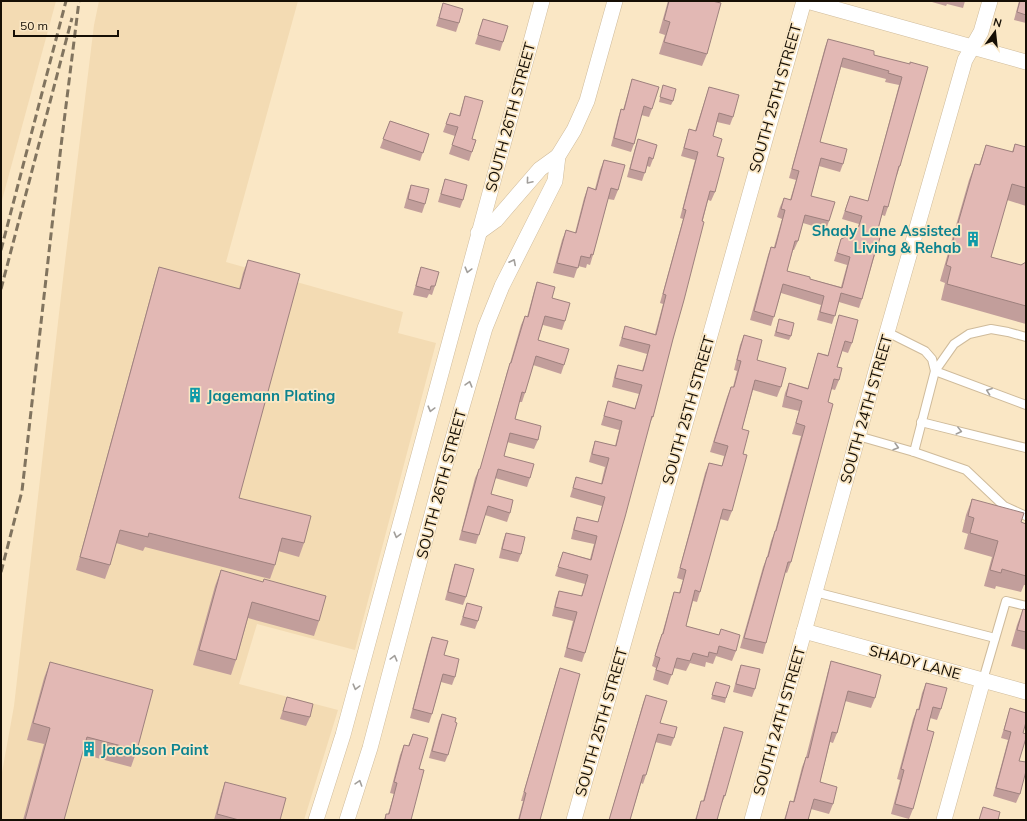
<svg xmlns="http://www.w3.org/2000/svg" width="1027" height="821" font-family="Mulish,sans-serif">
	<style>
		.built { fill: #f3dbb3 }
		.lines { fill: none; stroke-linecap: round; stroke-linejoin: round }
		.lane-casing { stroke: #cfbb9b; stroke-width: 10 }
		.street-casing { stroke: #cfbb9b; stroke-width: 16 }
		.lane { stroke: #fff; stroke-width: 8 }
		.street { stroke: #fff; stroke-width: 15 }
		.rail { stroke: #81745f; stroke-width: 3; stroke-dasharray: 8 4; stroke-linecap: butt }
		.wall { fill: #c29e9b; fill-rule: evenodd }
		.building { fill: #e2b8b4; stroke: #9e817e; fill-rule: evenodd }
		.oneway { stroke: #a29f9b }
		.labels { text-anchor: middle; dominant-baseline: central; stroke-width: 3.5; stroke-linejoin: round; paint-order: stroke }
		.street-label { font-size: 15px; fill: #160f05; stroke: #fae7c5 }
		.culture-label { font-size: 15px; font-weight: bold; fill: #0d838f; stroke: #fae7c5; text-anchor: start }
	</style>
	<rect width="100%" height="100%" fill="#fae7c5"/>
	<g class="built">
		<path d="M1,1H56L1,204Z"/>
		<path d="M99,1H298L226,262L403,312L398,333L436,343L355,650L257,624L239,684L338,710L304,820H1V778L14,706L64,270L94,25Z"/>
	</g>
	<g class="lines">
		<g class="lane-casing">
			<g id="lane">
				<path d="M887,332L925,351L932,359L935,371L1026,405"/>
				<path d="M921,422L1026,448"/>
				<path d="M858,436L914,452L966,470L1004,506L1026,516"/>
				<path d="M914,452L935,371L954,344L969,334L991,329L1008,332L1026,337"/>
				<path d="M815,592L995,638"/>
				<path d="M983,680L1006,601L1026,606"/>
			</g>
		</g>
		<g class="street-casing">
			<g id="street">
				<path d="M807,1L1026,62"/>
				<path d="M478,233L496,220L540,169L558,156"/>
				<path d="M804,631L1026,692"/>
				<path d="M316,820L343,735L542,1"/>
				<path d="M347,820L370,748L444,469L485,328L502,286L555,181L558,156L574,130L587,101L615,1"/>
				<path d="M574,820L804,1"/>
				<path d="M752,820L876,371L965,60L981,32L990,1"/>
				<path d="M944,820L983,680"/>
			</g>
		</g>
		<use href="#lane" class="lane"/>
		<use href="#street" class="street"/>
		<g class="rail">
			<path d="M1,250L66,1"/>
			<path d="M1,289L72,18"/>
			<path d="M1,572L22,491L61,146L79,1"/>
		</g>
	</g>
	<g class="wall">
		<path d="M668,1H712L707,54L702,66L659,54L665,35L659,33Z"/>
		<path d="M932,1H965L963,8L947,4L946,6L932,2Z"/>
		<path d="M1019,1H1026V23L1014,20Z"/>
		<path d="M443,3L459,23L456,32L436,26Z"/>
		<path d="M483,19L503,42L500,51L475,44Z"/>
		<path d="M828,39L874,55L909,64L900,166L897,175L896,174L888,207L885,216L882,215L877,233L876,252L873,261L862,299L859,308L839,302L832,324L817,320L821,305L781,293L771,326L750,320L768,255L771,247H774L782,219L777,217L780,207L784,198L790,200L796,180L789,178L825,47ZM841,67L886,79L885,82L899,85L868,201L850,196L847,204L842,219L859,224L856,232L841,239L834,261L847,265L841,287L810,279L787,271L793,250H794L798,241L803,223L826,230L829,221L811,196L819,166L840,172L843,164L820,142Z"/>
		<path d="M632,79L652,109L649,117L641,115L634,144L631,152L611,146L618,118L621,109L623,110Z"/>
		<path d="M663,85L673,101L671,105L659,102Z"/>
		<path d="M709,87L733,117L730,125L717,122L713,136L717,156L715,192L711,201L708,200L653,417L649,425L585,653L582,662L564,657L573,621L552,616L556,599L559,591L581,596L585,584L555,576L563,552L590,559L594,544L571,539L574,526L577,517L598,522L602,506L570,497L576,477L601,484L605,467L589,462L592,450L595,441L615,446L619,430L601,425L608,401L635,408L639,394L612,387L615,373L618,365L642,371L647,354L619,346L625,326L655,334L663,304L660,303L683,219L680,218L695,160L681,156L689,129L695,131Z"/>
		<path d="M465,96L472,139L476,140L469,161L449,154L455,136L443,132L450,113L459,116Z"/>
		<path d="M390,121L429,134L420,161L380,148Z"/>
		<path d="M638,139L653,159L650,167L647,166L642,181L627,177L635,148Z"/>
		<path d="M1015,144L1026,147V206L1007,200L991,257L1021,265L1026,262V324L941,300L945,283L940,281L969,180L975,164L979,165L986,145L1012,152Z"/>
		<path d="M604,160L618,190L614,200L608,199L593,255L590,265L587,264L586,268L578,266L574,278L553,273L562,240L566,230L575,233L584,198L588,187L595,189L600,170Z"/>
		<path d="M445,179L463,200L460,208L438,202Z"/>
		<path d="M411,185L425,204L422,213L404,208L408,193Z"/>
		<path d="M248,260L239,498L304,543L299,557L278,551L275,565L270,579L145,547L143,551L116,543L110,565L105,579L76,570L155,280L159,267L239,289L243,273Z"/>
		<path d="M421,267L435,286L432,295L429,294L427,298L413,295L418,276Z"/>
		<path d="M537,282L552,298L565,321L562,330L543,325L538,340L564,365L561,374L533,365L525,393L522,402H519L515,419L538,440L534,449L507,442L504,456L530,478L527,487L495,478L491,494L510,513L507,522L485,515L476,544L459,540L475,478L479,469H480L507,372L510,363L521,325L525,316L527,317L534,291Z"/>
		<path d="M839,315L852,343L848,353L842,351L837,367L839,380L835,390L831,389L828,402L791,562L787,573L785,572L766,643L763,654L740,648L763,567L767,557L771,541L775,531L801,436L792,434L799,411L782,407L785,393L789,383L808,388L815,363L818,353L828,355L836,325Z"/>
		<path d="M779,319L791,336L789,340L774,336Z"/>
		<path d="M744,335L757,360L781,387L777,397L753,390L742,429L743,454L732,511L728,521L720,519L700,592L697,602L693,601L686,626L719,635L721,629L736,651L732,661L716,656L713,664L706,662L705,667L690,663L686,671L674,668L668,685L653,680L656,668L652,666L658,644L662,634L671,602L674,592L679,593L683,580L677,578L705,473L709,463L722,466L724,456L710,452L727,397L731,387H733L737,371L734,370L740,345Z"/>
		<path d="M972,499L1021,522L1026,524V585H1024L1021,592L996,586L995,589L984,586L992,557L964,549L968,534L962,532L966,515Z"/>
		<path d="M506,533L521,554L518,562L499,558L503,541Z"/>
		<path d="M455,564L466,597L463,605L445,600L452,573Z"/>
		<path d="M221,570L319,621L314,636L248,618L236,660L231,675L193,665L215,586Z"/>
		<path d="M467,603L478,621L475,629L460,625L464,612Z"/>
		<path d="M1023,609L1026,610V650L1011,646L1017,625Z"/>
		<path d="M432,637L444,655L455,677L452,685L441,682L432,714L429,723L410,718L429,645Z"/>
		<path d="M831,661L875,698L871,708L845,701L837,733L833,743L830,742L820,782L833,804L829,814L811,809L808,820H784L790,801L793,802L802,767L806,757L828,671Z"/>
		<path d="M50,662L137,750L131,767L82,754L64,820H23L44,744L27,740L44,678Z"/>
		<path d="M741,665L755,689L752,697L733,692L738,673Z"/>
		<path d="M560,668L540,820H518L523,801H521L557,677Z"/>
		<path d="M716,682L726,698L725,703L711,699Z"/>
		<path d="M926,683L941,709L937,720L930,718L927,730L913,809L909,819L891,814L900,780L897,779L913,719L917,709L918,710L922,693Z"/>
		<path d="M646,695L660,723L674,738L671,746L655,742L646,775L643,784L641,783L630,820H609L643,703Z"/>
		<path d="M287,697L310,717L306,726L280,719Z"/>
		<path d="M1010,708L1023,733L1019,761L1020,794L1016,803L993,796L1008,740L1001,738Z"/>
		<path d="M442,714L455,722L448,755L445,762L429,758L439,721Z"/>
		<path d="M724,727L725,796L721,805L717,820H695L701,801H703L721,736Z"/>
		<path d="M413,734L419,769L411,820H384L386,814H388L394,794L390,793L400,755L404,745L408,746Z"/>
		<path d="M225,782L280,820H214L221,794Z"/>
	</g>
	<g class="building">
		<path d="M669,1H712L721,3L707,54L664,42L670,22L664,20Z"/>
		<path d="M1020,1H1026V15L1017,12Z"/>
		<path d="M443,3L463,9L459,23L439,18Z"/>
		<path d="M483,19L508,26L503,42L478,35Z"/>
		<path d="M828,39L874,51V55L910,64V62L928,67L900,166H899L888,207L884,206L877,233L881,234L876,252H875L862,299L841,293L835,316L820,312L824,296L783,284L774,317L754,311L771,247L775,248L785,210L781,209L784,198L791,200L799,171L792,169ZM843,58L889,71L888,73L902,77L868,201L850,196L845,211L862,216L857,232L841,239L837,253L850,257L842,288L810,279V277L787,271L795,241H798L805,215L829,221L835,202L811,196L821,158L843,164L847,149L820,142Z"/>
		<path d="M632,79L659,87L652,109L644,106L634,144L614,138L621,109L624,110Z"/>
		<path d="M663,85L676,89L673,101L660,97Z"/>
		<path d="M709,87L739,95L733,117L719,113L713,136L722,139L717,156L724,158L715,192L710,191L702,221L704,222L684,300L673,339L653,417L652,416L625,517L585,653L567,648L577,612L555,607L559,591L582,596L588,575L558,567L563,552L591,560L597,536L574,530L577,517L598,522L605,497L573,488L576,477L602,484L609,458L592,454L595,441L616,446L622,421L604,416L608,401L635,409L642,385L615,378L618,365L643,371L650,345L622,338L625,326L656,335L666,295L663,294L686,210L683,209L698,152L684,148L689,129L696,131Z"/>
		<path d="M465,96L483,101L472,139L476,140L472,152L452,145L458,127L446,124L450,113L460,116Z"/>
		<path d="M390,121L429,134L423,153L383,139Z"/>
		<path d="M638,139L657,145L653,159L649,157L645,173L630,169Z"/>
		<path d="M1015,144L1026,147V188L1012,184L991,257L1021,265L1026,262V306L947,284L951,267L946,265L975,164L980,165L986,145L1013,152Z"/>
		<path d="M604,160L625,165L618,190L611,188L593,255L591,254L590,258L581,256L578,268L557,263L566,230L576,233L588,187L596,190Z"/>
		<path d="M445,179L467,185L463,200L441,194Z"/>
		<path d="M411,185L429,189L425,204L408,199Z"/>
		<path d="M248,260L300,274L239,498L311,516L304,543L282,538L275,565L149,533L148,537L120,530L110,565L80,557L159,267L240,289Z"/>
		<path d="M421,267L439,272L435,286H431L430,290L416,286Z"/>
		<path d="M537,282L555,287L552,298L570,303L565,321L545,316L538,340L569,349L564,365L536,356L525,393L522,392L515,419L541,426L538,440L510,433L504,456L534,464L530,478L498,469L491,494L513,500L510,513L488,506L479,535L462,531L479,469H480L510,363H511L525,316L528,317Z"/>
		<path d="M839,315L858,320L852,343L845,341L837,367L842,368L839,380L834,379L828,402L833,404L791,562H788L766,643L744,638L767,557H768L775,531H776L805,426L796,423L802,401L786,396L789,383L808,389L818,353L828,356Z"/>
		<path d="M779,319L794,323L791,336L776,332Z"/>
		<path d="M744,335L762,340L757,360L786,368L781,387L755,380L742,429L749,431L743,454L747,455L732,511L723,509L700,592L695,590L686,626L719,635L721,629L740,635L736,651L719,646L717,654L709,652L708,657L693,653L690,661L677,658L672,675L656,670L660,658L655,656L662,634H663L674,592L680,593L686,570L680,568L709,463L722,466L728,446L714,442L731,387H734L741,361L737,360Z"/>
		<path d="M972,499L1024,513L1021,522L1026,524V576L1002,569L1001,573L990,570L998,541L970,533L974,518L968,516Z"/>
		<path d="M506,533L525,537L521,554L502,549Z"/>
		<path d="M455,564L474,569L466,597L448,592Z"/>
		<path d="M221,570L263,582L264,579L326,596L319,621L252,602L236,660L199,650Z"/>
		<path d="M467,603L482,607L478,621L463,617Z"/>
		<path d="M1023,609L1026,610V632L1017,630Z"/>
		<path d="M432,637L448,641L444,655L459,659L455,677L443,674L432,714L413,709Z"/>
		<path d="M831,661L881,675L875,698L848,691L837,733L832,732L820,782L837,787L833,804L814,799L808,820H785L790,801L794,802L806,757L808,758Z"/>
		<path d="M50,662L153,690L137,750L87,737L64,820H25L50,728L33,723Z"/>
		<path d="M741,665L760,669L755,689L736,684Z"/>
		<path d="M560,668L580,674L540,820H519L526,793L524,792Z"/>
		<path d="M716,682L730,686L726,698L712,695Z"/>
		<path d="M926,683L947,688L941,709L933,707L927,730L934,732L913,809L895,804L904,770L901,769L917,709L919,710Z"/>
		<path d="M646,695L667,701L660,723L677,727L674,738L658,734L646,775H643L630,820H609Z"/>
		<path d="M287,697L313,704L310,717L283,711Z"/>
		<path d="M1010,708L1026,713V722L1023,733L1026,734V738L1019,761L1026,762V771L1020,794L996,788L1011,732L1004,730Z"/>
		<path d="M442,714L456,718L455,722L457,723L448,755L432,751Z"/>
		<path d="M724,727L743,732L725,796L724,795L717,820H696L701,801H704Z"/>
		<path d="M413,734L428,738L419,769L424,770L411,820H385L386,814H389L397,783L394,782L404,745L409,746Z"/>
		<path d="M225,782L286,798L280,820H239L217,814Z"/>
		<path d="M983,807L1000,812L998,820H979Z"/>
	</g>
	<defs><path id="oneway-chevron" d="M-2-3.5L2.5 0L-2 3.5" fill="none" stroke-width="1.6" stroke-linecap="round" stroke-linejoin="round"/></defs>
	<g class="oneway">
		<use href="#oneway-chevron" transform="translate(529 181) rotate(130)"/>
		<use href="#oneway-chevron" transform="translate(513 262) rotate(-63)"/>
		<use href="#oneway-chevron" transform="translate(468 270) rotate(105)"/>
		<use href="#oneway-chevron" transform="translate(469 384) rotate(-74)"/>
		<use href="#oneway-chevron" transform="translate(989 391) rotate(-160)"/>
		<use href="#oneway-chevron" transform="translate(431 409) rotate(105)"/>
		<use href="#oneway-chevron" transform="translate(959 431) rotate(14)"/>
		<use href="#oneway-chevron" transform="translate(896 447) rotate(16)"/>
		<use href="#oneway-chevron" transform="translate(397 535) rotate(105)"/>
		<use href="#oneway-chevron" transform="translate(394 658) rotate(-75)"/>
		<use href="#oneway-chevron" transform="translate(356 687) rotate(105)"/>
		<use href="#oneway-chevron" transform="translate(359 783) rotate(-72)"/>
	</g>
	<defs>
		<g id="building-bare" transform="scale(1.2)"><path d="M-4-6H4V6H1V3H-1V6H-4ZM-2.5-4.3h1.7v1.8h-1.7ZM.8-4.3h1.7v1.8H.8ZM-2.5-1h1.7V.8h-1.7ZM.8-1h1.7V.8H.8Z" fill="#0f9aa8" stroke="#fae7c5" stroke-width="2.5" paint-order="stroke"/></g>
	</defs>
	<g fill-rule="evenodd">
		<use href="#building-bare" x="973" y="239"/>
		<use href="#building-bare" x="195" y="395"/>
		<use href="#building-bare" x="89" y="749"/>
	</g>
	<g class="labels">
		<g class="street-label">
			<text transform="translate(775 98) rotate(-74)">SOUTH 25TH STREET</text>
			<text transform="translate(510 117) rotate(-75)">SOUTH 26TH STREET</text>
			<text transform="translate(866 409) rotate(-74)">SOUTH 24TH STREET</text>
			<text transform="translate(688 410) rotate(-74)">SOUTH 25TH STREET</text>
			<text transform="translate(441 484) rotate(-75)">SOUTH 26TH STREET</text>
			<text transform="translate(915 662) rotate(15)">SHADY LANE</text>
			<text transform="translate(779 721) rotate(-74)">SOUTH 24TH STREET</text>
			<text transform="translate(601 722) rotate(-74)">SOUTH 25TH STREET</text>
		</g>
		<g class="culture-label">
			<text x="961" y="230" text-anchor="end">Shady Lane Assisted<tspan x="961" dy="17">Living &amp; Rehab</tspan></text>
			<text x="207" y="395">Jagemann Plating</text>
			<text x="101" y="749">Jacobson Paint</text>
		</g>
	</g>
	<rect width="1027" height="821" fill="none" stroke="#160f05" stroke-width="4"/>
	<g transform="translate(995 32) rotate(15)" stroke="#fae7c5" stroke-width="3" paint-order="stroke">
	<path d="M0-3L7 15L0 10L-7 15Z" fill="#160f05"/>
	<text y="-6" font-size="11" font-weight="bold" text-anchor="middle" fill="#160f05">N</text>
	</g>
	<path d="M14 30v6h104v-6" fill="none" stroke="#160f05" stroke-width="2"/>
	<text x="20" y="30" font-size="12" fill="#160f05" stroke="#fae7c5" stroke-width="3" paint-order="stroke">50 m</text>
</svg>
